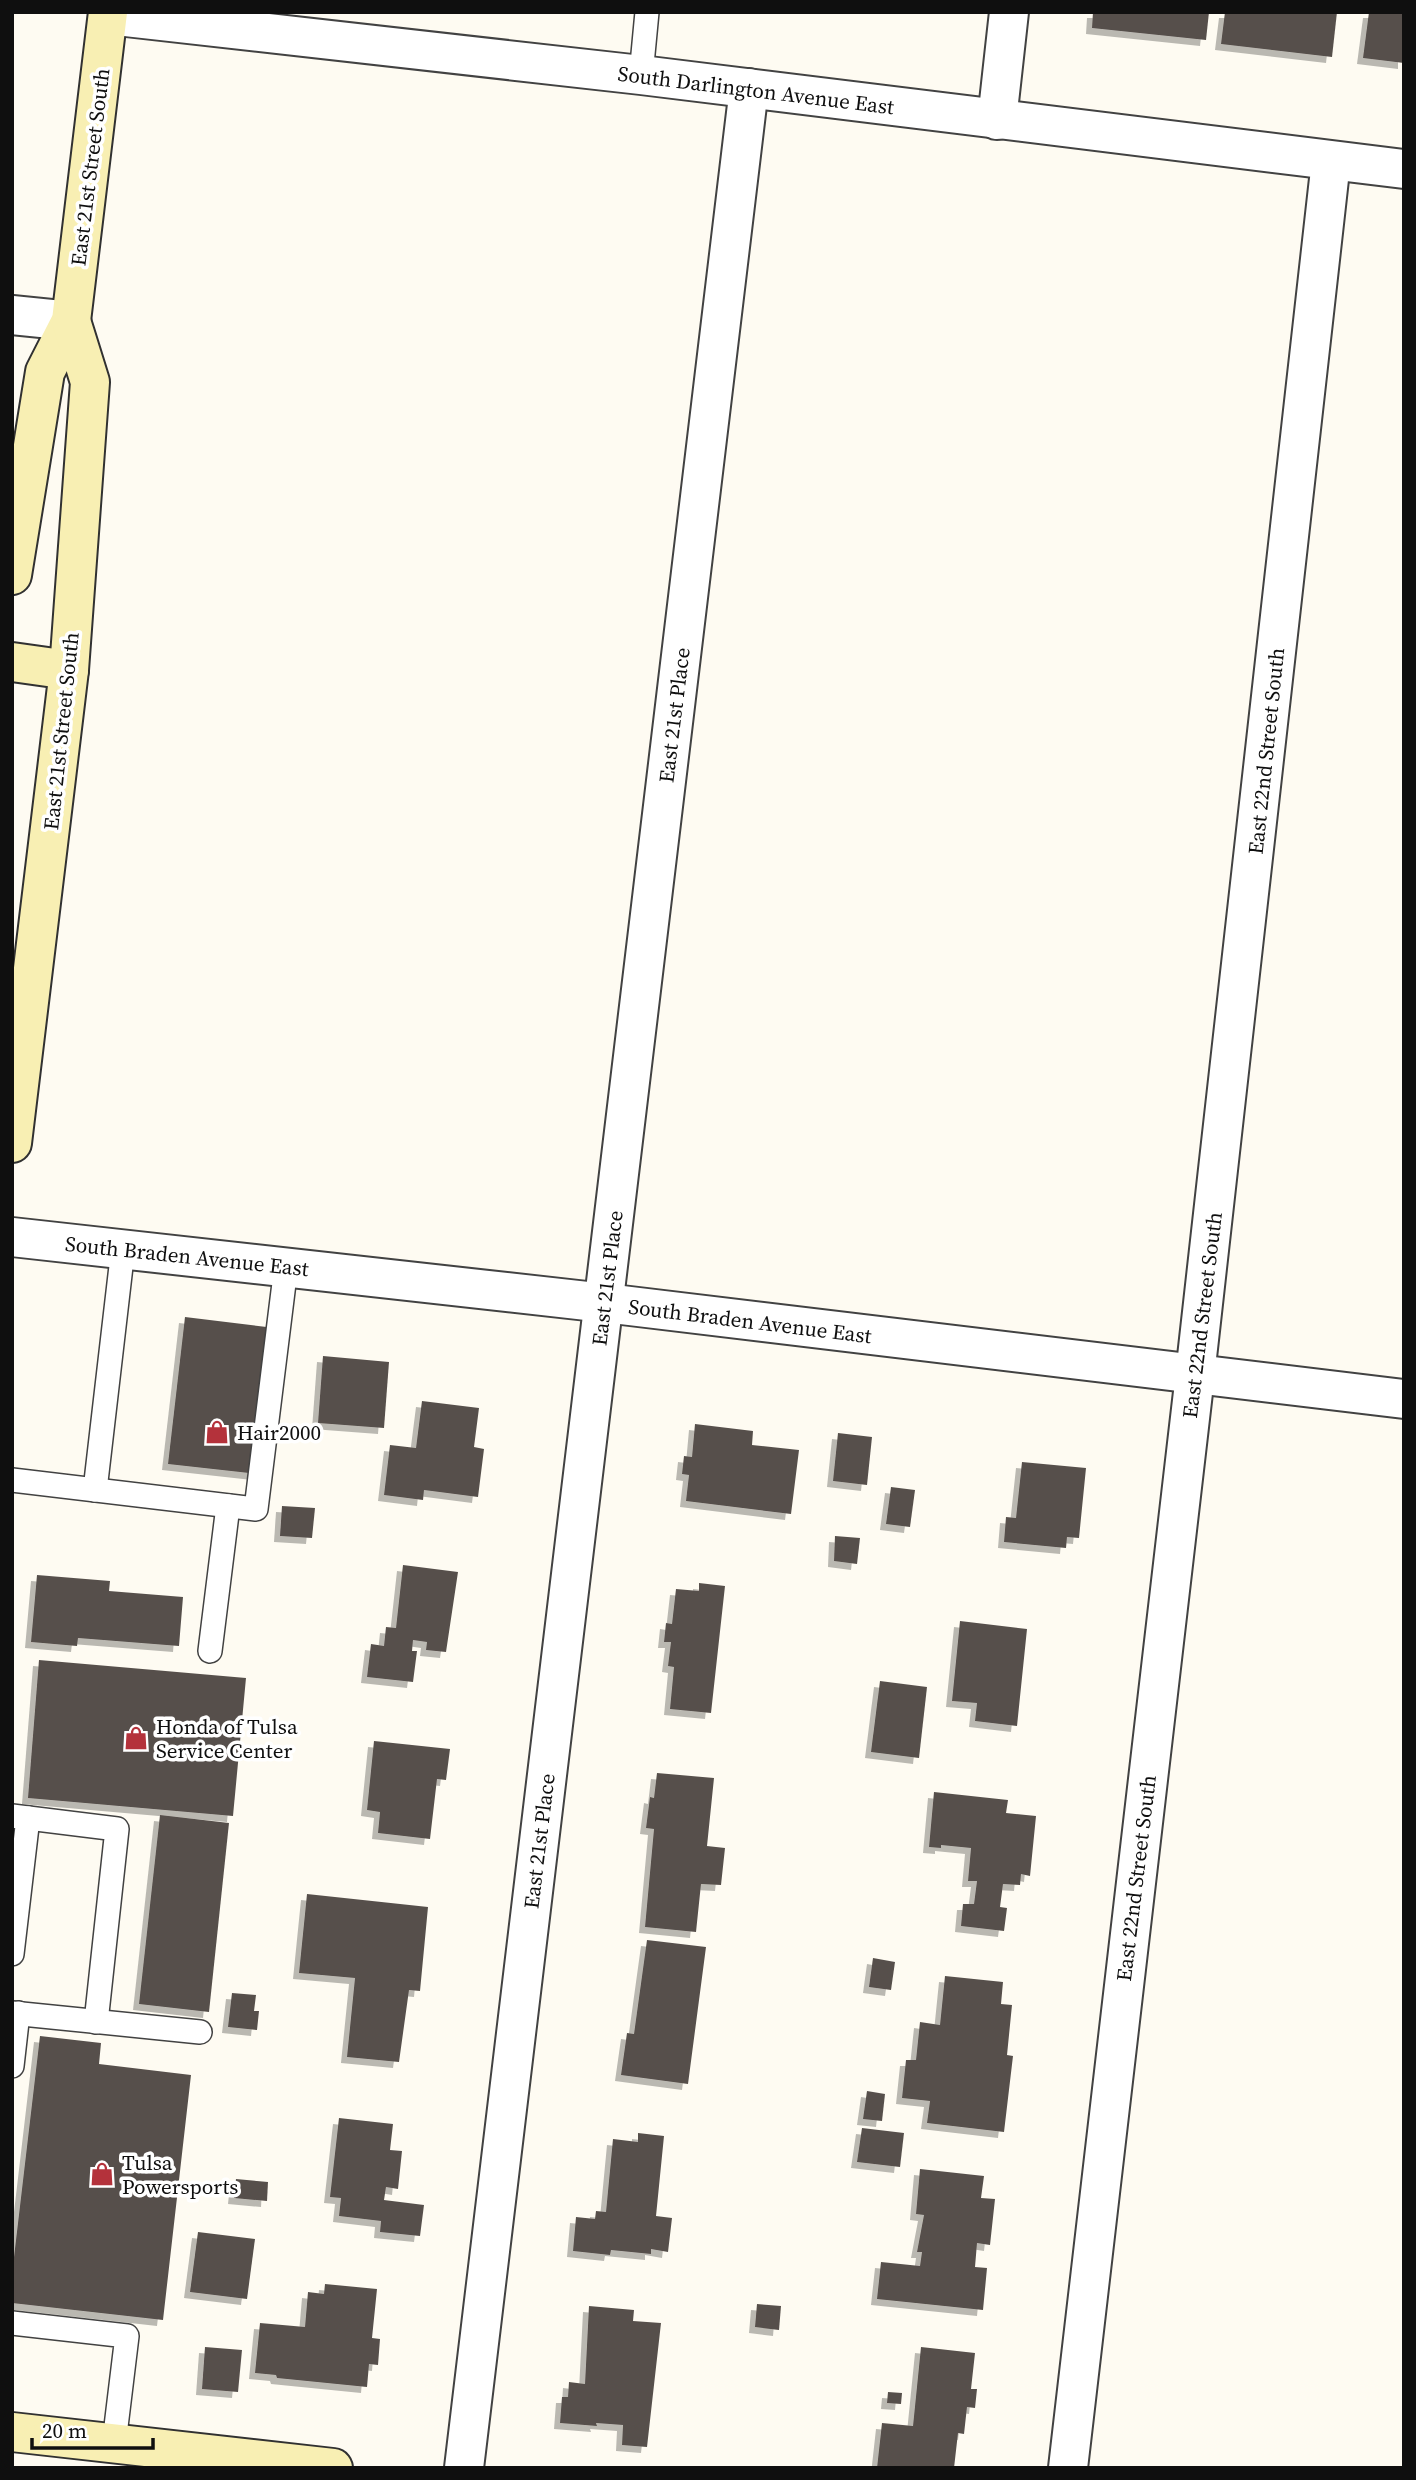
<svg xmlns="http://www.w3.org/2000/svg" width="1416" height="2480" font-family="'Source Serif 4',serif">
	<style>
		.building { fill: #57504c; filter: url(#shadow) }
		.lines { fill: none; stroke-linecap: round; stroke-linejoin: round }
		.service-casing { stroke: #424242; stroke-width: 26 }
		.minor-casing { stroke: #424242; stroke-width: 42 }
		.secondary-casing { stroke: #313131; stroke-width: 42 }
		.service { stroke: #fff; stroke-width: 23 }
		.minor { stroke: #fff; stroke-width: 38 }
		.secondary { stroke: #f8efb3; stroke-width: 38 }
		.labels { text-anchor: middle; dominant-baseline: central; stroke-width: 7; stroke-linejoin: round; paint-order: stroke }
		.street-label { font-size: 21px; fill: #0f0f0f; stroke: #fff }
		.poi-label { font-size: 21px; fill: #0f0f0f; stroke: #fff; text-anchor: start }
	</style>
	<defs>
		<filter id="shadow"><feDropShadow dx="-6" dy="6" stdDeviation="0" flood-color="#0004"/></filter>
	</defs>
	<rect width="100%" height="100%" fill="#fefbf2"/>
	<g class="building">
		<path d="M1093,12H1209L1206,40L1092,28Z"/>
		<path d="M1225,12H1337L1332,57L1221,44Z"/>
		<path d="M1369,12H1404V63L1363,58Z"/>
		<path d="M185,1317L275,1328L258,1474L168,1464Z"/>
		<path d="M323,1356L389,1362L384,1428L318,1423Z"/>
		<path d="M422,1401L479,1408L474,1447L484,1449L478,1497L424,1490L423,1500L384,1495L390,1445L416,1448Z"/>
		<path d="M695,1424L753,1431L752,1445L799,1450L791,1514L686,1501L689,1475L682,1474L684,1456L692,1457Z"/>
		<path d="M838,1433L872,1437L867,1485L833,1481Z"/>
		<path d="M1022,1462L1086,1468L1079,1538L1067,1537L1066,1548L1004,1542L1006,1517L1016,1518Z"/>
		<path d="M891,1487L915,1490L910,1527L886,1524Z"/>
		<path d="M282,1506L315,1508L312,1538L280,1536Z"/>
		<path d="M835,1536L860,1538L857,1564L834,1561Z"/>
		<path d="M403,1565L458,1572L446,1652L426,1650L427,1642L413,1640L412,1651H417L413,1682L367,1677L371,1644L384,1646L386,1627L396,1628Z"/>
		<path d="M37,1575L110,1581L109,1591L183,1597L179,1646L78,1638L77,1646L31,1642Z"/>
		<path d="M699,1583L725,1586L711,1713L670,1709L674,1667L668,1666L671,1642H664L666,1623L672,1624L676,1589L699,1591Z"/>
		<path d="M960,1621L1027,1629L1017,1726L975,1721L977,1703L952,1701Z"/>
		<path d="M39,1660L246,1678L233,1816L28,1798Z"/>
		<path d="M880,1681L927,1687L919,1758L871,1752Z"/>
		<path d="M374,1741L450,1749L446,1780L437,1779L430,1839L378,1833L380,1812L367,1810Z"/>
		<path d="M657,1773L714,1778L707,1846L725,1848L721,1885L701,1884L696,1932L645,1927L654,1829L646,1828L650,1797L654,1798Z"/>
		<path d="M934,1792L1008,1800L1006,1813L1036,1816L1030,1876L1021,1874L1020,1885L1003,1884L1000,1907L1007,1908L1004,1931L961,1926L963,1904H974L977,1881H968L971,1848L941,1845V1848L929,1847Z"/>
		<path d="M160,1815L229,1823L209,2012L139,2004Z"/>
		<path d="M307,1894L428,1907L420,1991L409,1990L399,2062L347,2057L355,1978L299,1973Z"/>
		<path d="M647,1940L706,1947L688,2084L621,2075L627,2033L634,2034Z"/>
		<path d="M873,1958L895,1962L891,1990L869,1987Z"/>
		<path d="M945,1976L1003,1982L1001,2004L1012,2005L1007,2055L1013,2056L1004,2132L927,2123L930,2101L902,2098L906,2060H916L920,2022L940,2025Z"/>
		<path d="M232,1993L256,1995L254,2011H259L257,2030L228,2027Z"/>
		<path d="M40,2036L101,2043L99,2064L191,2075L163,2320L12,2303V2274Z"/>
		<path d="M867,2091L885,2094L882,2121L863,2119Z"/>
		<path d="M339,2118L393,2124L390,2150L402,2151L398,2189L386,2187L384,2200L424,2205L420,2236L380,2232L381,2221L339,2216L341,2198L330,2197Z"/>
		<path d="M862,2128L904,2133L900,2167L857,2162Z"/>
		<path d="M638,2133L664,2136L656,2216L672,2218L668,2252L651,2249V2254L611,2250L610,2255L573,2251L576,2217L595,2219L596,2211L606,2212L613,2139L638,2142Z"/>
		<path d="M920,2169L984,2176L981,2198L995,2199L990,2245L977,2243L975,2267L987,2268L983,2310L877,2299L881,2262L920,2266L922,2252H917L924,2215L916,2214Z"/>
		<path d="M236,2179L268,2182L267,2201L234,2198Z"/>
		<path d="M198,2232L255,2239L247,2299L190,2292Z"/>
		<path d="M325,2284L377,2289L372,2338L380,2339L378,2365L369,2364L367,2387L277,2378L276,2375L255,2373L260,2323L305,2327L308,2292L324,2294Z"/>
		<path d="M757,2304L781,2306L779,2330L755,2327Z"/>
		<path d="M589,2306L634,2310L633,2321L661,2323L647,2447L622,2445L623,2425L596,2423L597,2426L560,2423L562,2397H568L569,2382L585,2384Z"/>
		<path d="M205,2347L242,2350L238,2392L202,2389Z"/>
		<path d="M921,2347L975,2353L971,2389H977L975,2408L967,2407L964,2434L958,2433L954,2468H877L882,2423L913,2426Z"/>
		<path d="M888,2392L902,2393L901,2404L887,2403Z"/>
	</g>
	<g class="lines">
		<g class="service-casing">
			<g id="service">
				<path d="M641,75L647,12"/>
				<path d="M12,1480L256,1509L286,1267"/>
				<path d="M95,1490L123,1249"/>
				<path d="M210,1651L228,1506"/>
				<path d="M12,1816L117,1829L96,2022"/>
				<path d="M12,1954L28,1818"/>
				<path d="M12,2013L200,2032"/>
				<path d="M12,2066L18,2013"/>
				<path d="M12,2323L127,2336L114,2443"/>
			</g>
		</g>
		<g class="minor-casing">
			<g id="minor">
				<path d="M108,15L641,75L1404,169"/>
				<path d="M997,120L1009,12"/>
				<path d="M12,315L71,321"/>
				<path d="M12,1237L605,1303L1404,1399"/>
				<path d="M464,2468L749,88"/>
				<path d="M1068,2468L1195,1375L1331,161"/>
			</g>
		</g>
		<g class="secondary-casing">
			<g id="secondary">
				<path d="M12,575L45,372L71,321L108,12"/>
				<path d="M12,662L69,670"/>
				<path d="M12,1143L69,670L90,382L71,321"/>
				<path d="M12,2432L333,2468"/>
			</g>
		</g>
		<use href="#service" class="service"/>
		<use href="#minor" class="minor"/>
		<use href="#secondary" class="secondary"/>
	</g>
	<defs>
		<g id="shop-bare" transform="scale(1.89)"><path d="M-5-2.5h2.3a2.7 3.5 0 0 1 5.4 0H5L5.5 6h-11ZM-1.5-2.5h3a1.5 2.3 0 0 0-3 0Z" fill="#b4323b" stroke="#fff" stroke-width="2.5" paint-order="stroke"/></g>
	</defs>
	<g fill-rule="evenodd">
		<use href="#shop-bare" x="217" y="1432"/>
		<use href="#shop-bare" x="136" y="1738"/>
		<use href="#shop-bare" x="102" y="2174"/>
	</g>
	<g class="labels">
		<g class="street-label">
			<text transform="translate(756 90) rotate(7)">South Darlington Avenue East</text>
			<text transform="translate(90 167) rotate(-83)">East 21st Street South</text>
			<text transform="translate(674 715) rotate(-83)">East 21st Place</text>
			<text transform="translate(61 731) rotate(-84)">East 21st Street South</text>
			<text transform="translate(1266 751) rotate(-84)">East 22nd Street South</text>
			<text transform="translate(187 1256) rotate(6)">South Braden Avenue East</text>
			<text transform="translate(607 1278) rotate(-83)">East 21st Place</text>
			<text transform="translate(1202 1315) rotate(-83)">East 22nd Street South</text>
			<text transform="translate(750 1321) rotate(7)">South Braden Avenue East</text>
			<text transform="translate(539 1841) rotate(-83)">East 21st Place</text>
			<text transform="translate(1136 1878) rotate(-83)">East 22nd Street South</text>
		</g>
		<g class="poi-label">
			<text x="237" y="1432">Hair2000</text>
			<text x="156" y="1726">Honda of Tulsa<tspan x="156" dy="24">Service Center</tspan></text>
			<text x="122" y="2162">Tulsa<tspan x="122" dy="24">Powersports</tspan></text>
		</g>
	</g>
	<rect width="1416" height="2480" fill="none" stroke="#0f0f0f" stroke-width="28"/>
	<path d="M32 2438v10h121v-10" fill="none" stroke="#0f0f0f" stroke-width="3.5"/>
	<text x="42" y="2438" font-size="21" fill="#0f0f0f" stroke="#ffffff" stroke-width="5" paint-order="stroke">20 m</text>
</svg>
